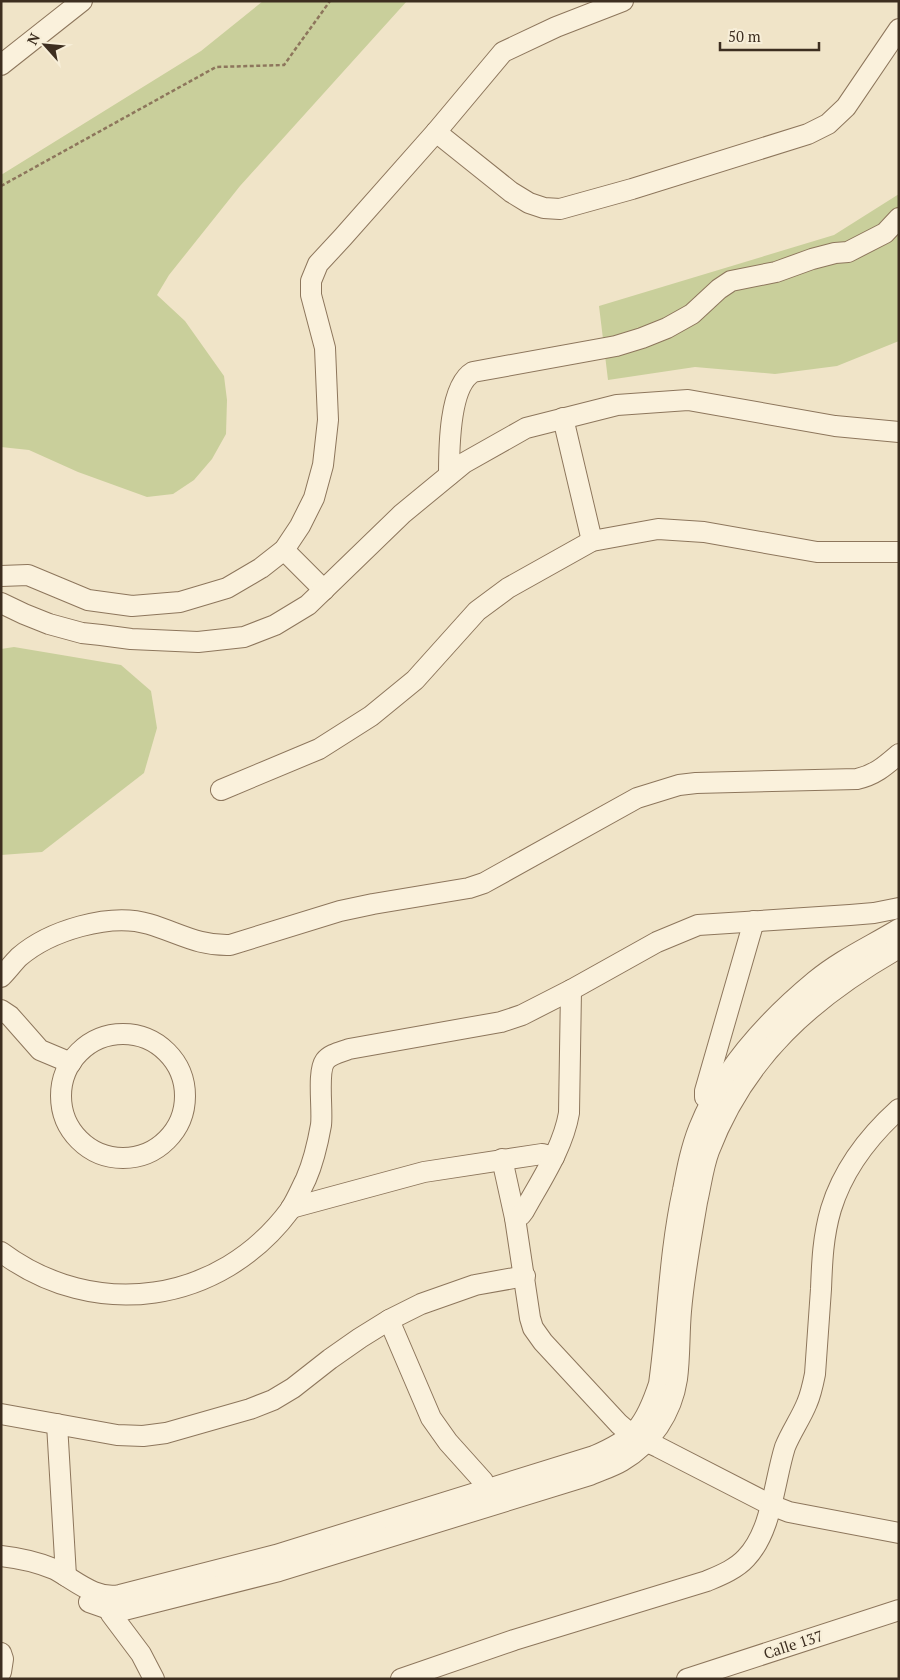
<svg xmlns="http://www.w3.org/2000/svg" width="900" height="1680" font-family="'PT Serif',serif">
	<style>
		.grass { fill: #c9cf9b }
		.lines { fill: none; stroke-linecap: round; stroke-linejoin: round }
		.minor-casing { stroke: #8d765c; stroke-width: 22 }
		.path { stroke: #8d765c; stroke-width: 2.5; stroke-dasharray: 4 2.5; stroke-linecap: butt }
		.minor { stroke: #faf1dc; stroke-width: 20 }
		.labels { text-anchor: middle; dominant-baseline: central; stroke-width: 4.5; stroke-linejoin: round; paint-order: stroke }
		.street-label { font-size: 15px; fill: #3d2e20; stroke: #f7eed8 }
	</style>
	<rect width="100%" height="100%" fill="#f0e4c8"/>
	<g class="grass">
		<path d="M263,1H407L240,186L169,275L157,295L185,321L224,376L227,400L226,434L212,459L194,480L173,494L147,497L78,472L29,450L1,447V175L201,51Z"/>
		<path d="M899,194V341L837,366L775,374L695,367L608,380L599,306L834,235Z"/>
		<path d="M14,647L121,665L151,691L157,728L144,773L42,852L1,855V649Z"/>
	</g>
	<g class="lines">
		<g class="minor-casing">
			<g id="minor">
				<path d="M1,65L82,1"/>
				<path d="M436,132L511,192L529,203L544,208L560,209L632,189L808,134L828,124L846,107L899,29"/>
				<path d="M563,418L592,541"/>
				<path d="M449,475C449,449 449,386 473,372L616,346L642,338L667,328L692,314L719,289L731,281L776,272L812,259L835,253L848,252L885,233L899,218"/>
				<path d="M284,550L324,590"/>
				<path d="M1,576L28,575L88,600L132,606L180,602L227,588L261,568L284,550L300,526L314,498L323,465L328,420L325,348L311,295V281L318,264L343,237L436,132L503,52L556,27L623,1"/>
				<path d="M1,603L24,614L49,624L82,633L101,635L131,639L198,642L244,637L275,625L308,605L402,514L464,463L526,428L617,405L688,400L835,426L899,432"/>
				<path d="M221,790L319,749L371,716L415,680L477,611L508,588L592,541L658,529L704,532L817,552H899"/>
				<path d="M1,977C7,971 13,963 19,957C49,931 110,912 149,924C179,933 198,946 230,945L340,911L373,904L469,888L484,883L637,798L679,785L696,783L857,779C875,775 885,766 899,754"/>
				<path d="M1,1010L10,1016L40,1050L71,1063"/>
				<circle cx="123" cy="1096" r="62"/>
				<path d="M713,1103L705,1097V1091L754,921"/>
				<path d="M502,1159L515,1218L530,1318L533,1328L543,1342L619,1424L632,1435L658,1447L771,1505L789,1512L899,1533"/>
				<path d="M291,1208L424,1172L542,1154L554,1157"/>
				<path d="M515,1218L521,1215L524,1211C541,1180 563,1148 569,1113L571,990"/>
				<path d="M1,1252C95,1322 220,1304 290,1210C296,1201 301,1189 306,1179C313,1163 318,1142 321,1125C323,1110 317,1072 325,1061C330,1054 341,1052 349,1049L501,1022L522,1015L571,990L657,942L698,925L850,915L874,913L899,908"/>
				<path d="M389,1320L431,1418L448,1442L483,1481L490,1499"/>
				<path d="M1,1414L117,1435L143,1436L166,1433L250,1409L273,1400L293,1388L330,1359L360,1338L389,1320L421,1304L475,1285L525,1276"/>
				<path d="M57,1424L66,1576"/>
				<path d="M1,1556C19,1558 37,1562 54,1569C75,1580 95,1600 120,1595L276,1555L594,1456C636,1438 645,1426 659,1384C668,1319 669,1254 683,1190C687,1169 691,1148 699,1128C722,1070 768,1020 815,981C840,960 871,946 899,929"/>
				<path d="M109,1601L111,1614L141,1654L154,1679"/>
				<path d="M89,1602L109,1609L124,1610L279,1571L590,1475C601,1470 612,1467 622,1461C651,1444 672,1413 677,1379C680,1357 679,1333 681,1311C684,1275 691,1238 697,1202C701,1185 703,1167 709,1151C745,1056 813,997 899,948"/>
				<path d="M1,1653L3,1659L1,1672"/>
				<path d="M401,1679L514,1640L707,1581C721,1575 736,1569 746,1558C772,1531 774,1482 785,1447C791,1432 801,1418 807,1403C811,1394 813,1384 815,1374C817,1346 819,1317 821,1289C822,1262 823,1236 831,1209C843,1170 869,1136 899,1109"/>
				<path d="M687,1679L899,1610"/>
			</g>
		</g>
		<path class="path" d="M1,186L216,67L284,65L330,1"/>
		<use href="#minor" class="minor"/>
	</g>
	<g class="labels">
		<g class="street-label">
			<text transform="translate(793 1644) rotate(-18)">Calle 137</text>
		</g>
	</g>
	<rect width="900" height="1680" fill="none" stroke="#3d2e20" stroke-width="5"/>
	<g transform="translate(45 45) rotate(297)" stroke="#f7eed8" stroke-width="4" paint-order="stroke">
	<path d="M0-4L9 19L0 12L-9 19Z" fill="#3d2e20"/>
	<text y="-8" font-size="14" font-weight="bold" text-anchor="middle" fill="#3d2e20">N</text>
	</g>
	<path d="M720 42v8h99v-8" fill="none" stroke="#3d2e20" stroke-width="2.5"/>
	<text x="728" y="42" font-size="15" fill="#3d2e20" stroke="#f7eed8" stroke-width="4" paint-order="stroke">50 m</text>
</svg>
